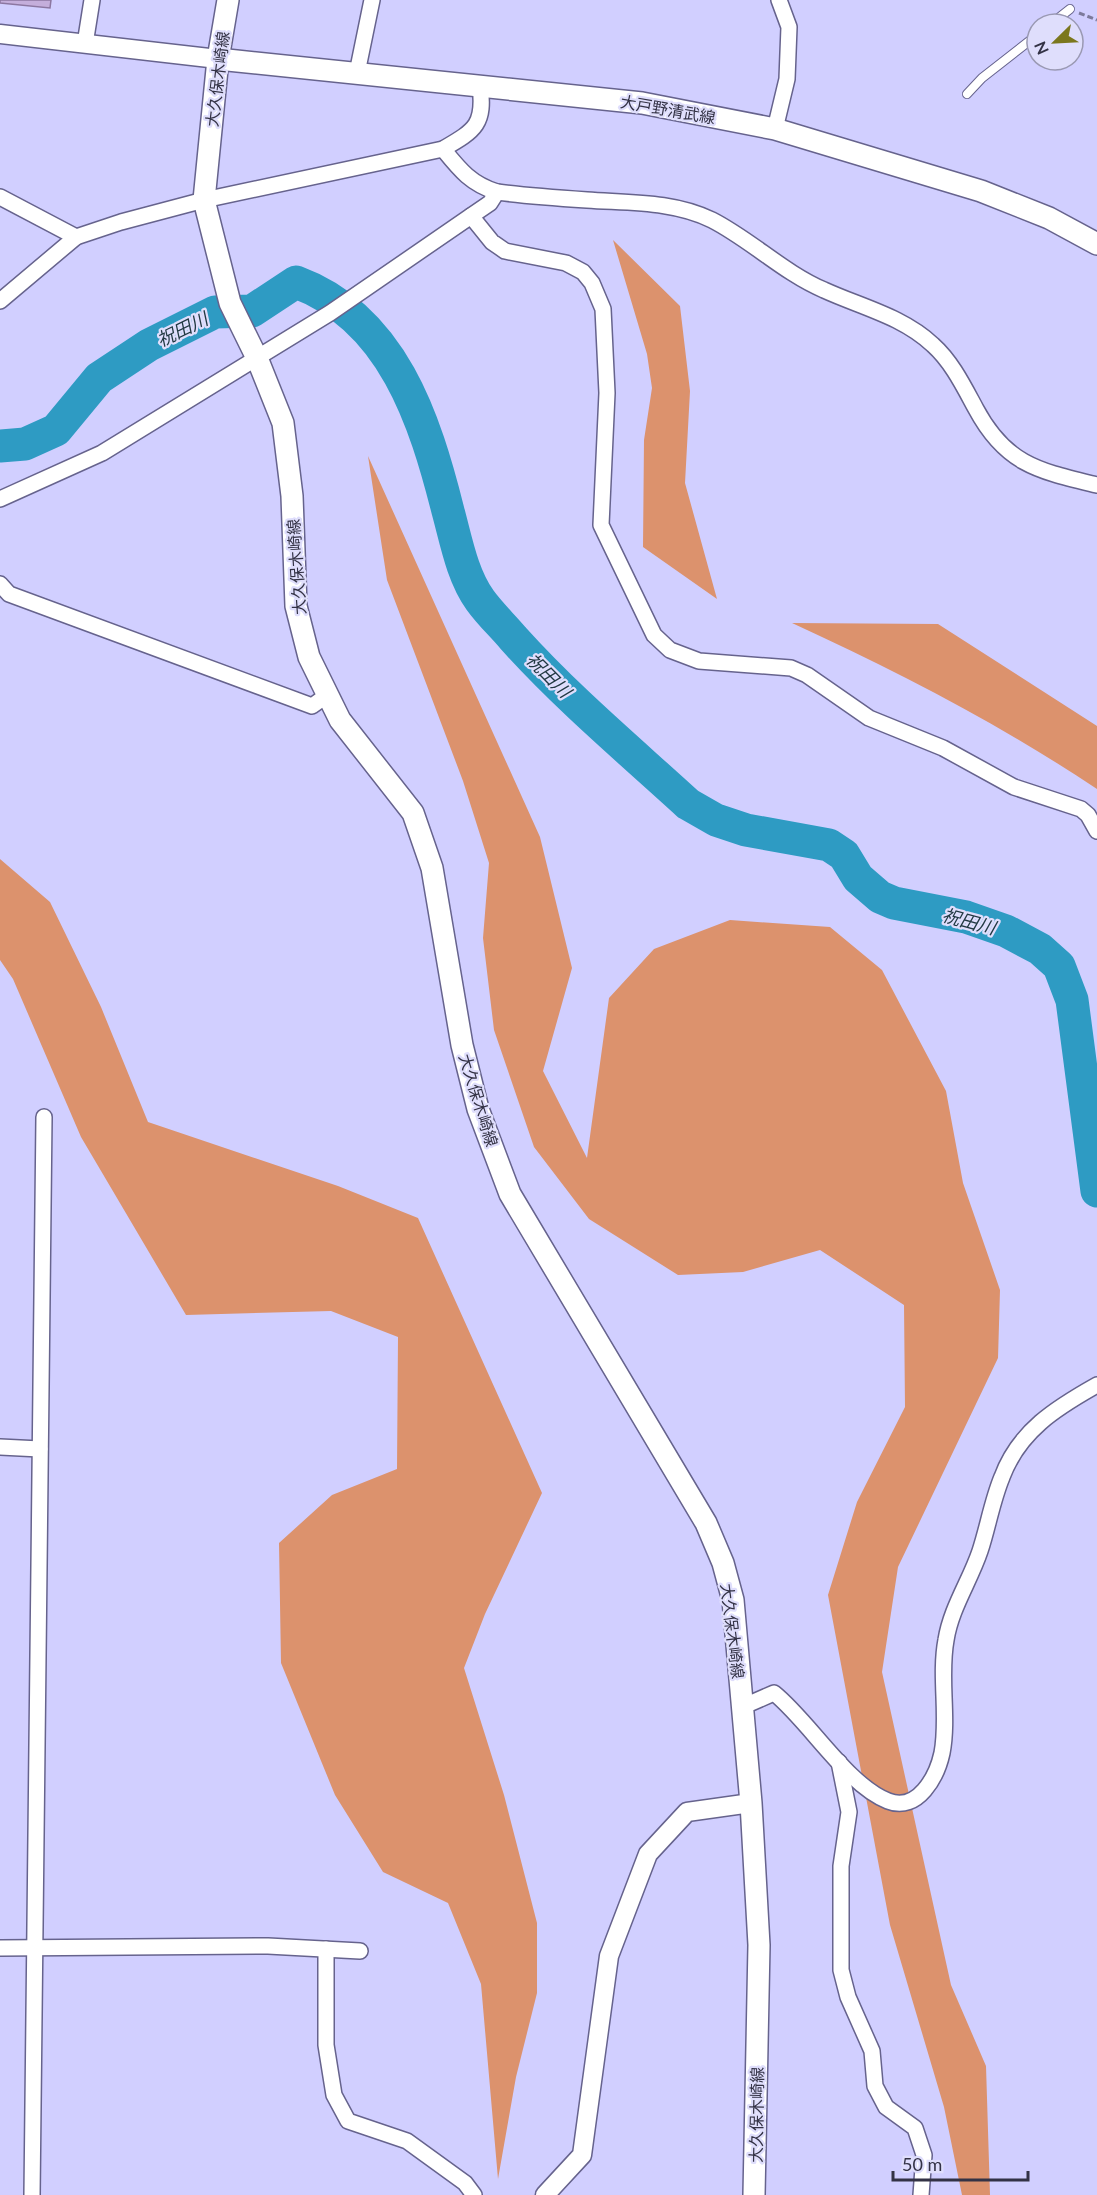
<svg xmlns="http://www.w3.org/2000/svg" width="1097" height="2195" font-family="Lato,'Noto Sans JP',sans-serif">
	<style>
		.green { fill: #dc926d }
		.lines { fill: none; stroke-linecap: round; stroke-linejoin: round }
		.river { stroke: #2e9bc3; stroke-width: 33 }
		.building { fill: #c4aedb; stroke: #8c77a1; stroke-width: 1.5 }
		.service-casing { stroke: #66638d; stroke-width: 10 }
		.minor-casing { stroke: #66638d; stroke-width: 18 }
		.tertiary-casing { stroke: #66638d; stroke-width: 21 }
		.secondary-casing { stroke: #66638d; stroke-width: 24 }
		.path { stroke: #7c7a9b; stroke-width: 3; stroke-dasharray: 6 3; stroke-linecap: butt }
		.service { stroke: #fff; stroke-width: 8 }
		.minor { stroke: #fff; stroke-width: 15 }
		.tertiary { stroke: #fff; stroke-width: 18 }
		.secondary { stroke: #fff; stroke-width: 21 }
		.labels { text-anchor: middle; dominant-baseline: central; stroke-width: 4.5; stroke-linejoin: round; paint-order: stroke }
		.street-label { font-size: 16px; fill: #333245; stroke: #dfdefc }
		.water-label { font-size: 18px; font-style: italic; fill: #223943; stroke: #dfdefc }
	</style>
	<rect width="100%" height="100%" fill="#d1cfff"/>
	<g class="green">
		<path d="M613,240L680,306L690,391L685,483L717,599L643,547L644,440L652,388L647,354Z"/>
		<path d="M368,456L540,837L572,968L543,1071L587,1158L609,998L654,949L730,920L830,927L882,970L946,1091L963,1183L1000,1290L998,1358L898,1567L882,1672L951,1985L986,2066L990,2195H962L944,2107L890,1925L828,1595L857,1502L905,1407L904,1305L820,1250L743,1272L678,1275L589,1219L534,1147L494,1030L483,938L489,863L463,781L387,580Z"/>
		<path d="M792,623L938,624L1097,726V789C998,723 900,673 792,623Z"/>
		<path d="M0,859L50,902L101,1007L148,1122L338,1186L418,1218L542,1493L485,1614L464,1668L504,1795L537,1923V1993L516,2077L498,2179L481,1984L448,1903L383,1872L335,1795L281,1663L279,1543L332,1495L397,1469L398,1337L331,1311L186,1315L81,1137L13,979L0,960Z"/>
	</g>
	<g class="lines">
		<path class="river" d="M0,446L25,444L56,430L99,378L149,345L215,312L252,311L296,282C393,318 425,420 448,511C456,540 462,575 480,600C490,614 503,626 513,638C567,698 629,750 688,804L716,820L746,830L829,845L844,855L858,878L880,897L894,903L966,917L1006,931L1040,949L1059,966L1072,1000L1097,1191"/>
	</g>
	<path class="building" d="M0,0H51L50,8L0,3Z"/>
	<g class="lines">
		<g class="service-casing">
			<g id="service">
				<path d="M1051,24L1070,9"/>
				<path d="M967,94L982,78L1037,35"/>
			</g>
		</g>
		<g class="minor-casing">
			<g id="minor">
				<path d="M85,44L92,0"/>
				<path d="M357,73L372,0"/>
				<path d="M775,129L787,79L789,27L779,0"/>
				<path d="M443,149C460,170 471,184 497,192C527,196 557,198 587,200C629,203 674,201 712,220C751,240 784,273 824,290C861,307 902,316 933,345C952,362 964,387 976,409C1006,465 1039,471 1097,485"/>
				<path d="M0,197L76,237"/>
				<path d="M471,216L492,242L505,251L566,263L583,272L592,283L603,309L607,393L601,525L654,635L670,650L699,661L791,668L807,675L869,718L943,748L1014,787L1081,809L1088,815L1097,831"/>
				<path d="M0,301L76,237L121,222L204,200L443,149C476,130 485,124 480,85"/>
				<path d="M0,499L102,453L330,313L471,216L490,203L497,192"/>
				<path d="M0,584L9,594L312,706L326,696"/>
				<path d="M0,1447L40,1449"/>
				<path d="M742,1707L774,1693C809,1721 847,1785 888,1801C918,1813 937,1776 942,1753C949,1717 939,1677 946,1640C951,1608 970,1581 980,1551C988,1527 992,1501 1002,1477C1019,1431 1056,1408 1097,1385"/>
				<path d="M839,1762L849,1812L841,1866V1970L848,1997L872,2051L875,2086L886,2107L915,2128L924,2155L921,2195"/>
				<path d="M0,1948L268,1946L360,1951"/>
				<path d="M326,1949V2045L334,2095L348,2121L407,2141L465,2183L474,2195"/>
				<path d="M32,2195L44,1117"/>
			</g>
		</g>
		<g class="tertiary-casing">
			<g id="tertiary">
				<path d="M0,34L218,59"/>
				<path d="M545,2195L582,2155L609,1956L648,1854L687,1812L751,1803"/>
			</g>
		</g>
		<g class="secondary-casing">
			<g id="secondary">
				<path d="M228,0L218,59L204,200L230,303L257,358L283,423L292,496L296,606L309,657L340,720L413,813L432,868L462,1045L478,1109L510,1194L706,1523L723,1563L733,1600L751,1803L759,1945L754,2195"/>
				<path d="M218,59L642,103L775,129L981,191L1049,218L1097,244"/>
			</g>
		</g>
		<path class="path" d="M1079,13L1097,20"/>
		<use href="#service" class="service"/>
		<use href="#minor" class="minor"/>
		<use href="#tertiary" class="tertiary"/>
		<use href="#secondary" class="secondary"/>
	</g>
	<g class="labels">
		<g class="street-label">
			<text transform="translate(217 79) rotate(-83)">大久保木崎線</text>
			<text transform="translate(668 109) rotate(10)">大戸野清武線</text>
			<text transform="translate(296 567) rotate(-94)">大久保木崎線</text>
			<text transform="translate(479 1100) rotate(73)">大久保木崎線</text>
			<text transform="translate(733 1631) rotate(83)">大久保木崎線</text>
			<text transform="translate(756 2115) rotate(-89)">大久保木崎線</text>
		</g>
		<g class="water-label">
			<text transform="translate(182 329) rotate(-26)">祝田川</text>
			<text transform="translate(549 675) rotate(45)">祝田川</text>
			<text transform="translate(969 921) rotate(15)">祝田川</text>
		</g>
	</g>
	<g transform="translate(1055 42) rotate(246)"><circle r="28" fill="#dfdefc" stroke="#9a99b3" stroke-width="1.5"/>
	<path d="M0-4.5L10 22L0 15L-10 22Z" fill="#7b771d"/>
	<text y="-9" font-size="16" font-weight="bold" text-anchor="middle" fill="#333245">N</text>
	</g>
	<path d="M893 2171v9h135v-9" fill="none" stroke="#333245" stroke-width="3"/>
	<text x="902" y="2171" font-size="18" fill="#333245" stroke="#dfdefc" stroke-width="4.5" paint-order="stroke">50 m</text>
</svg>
